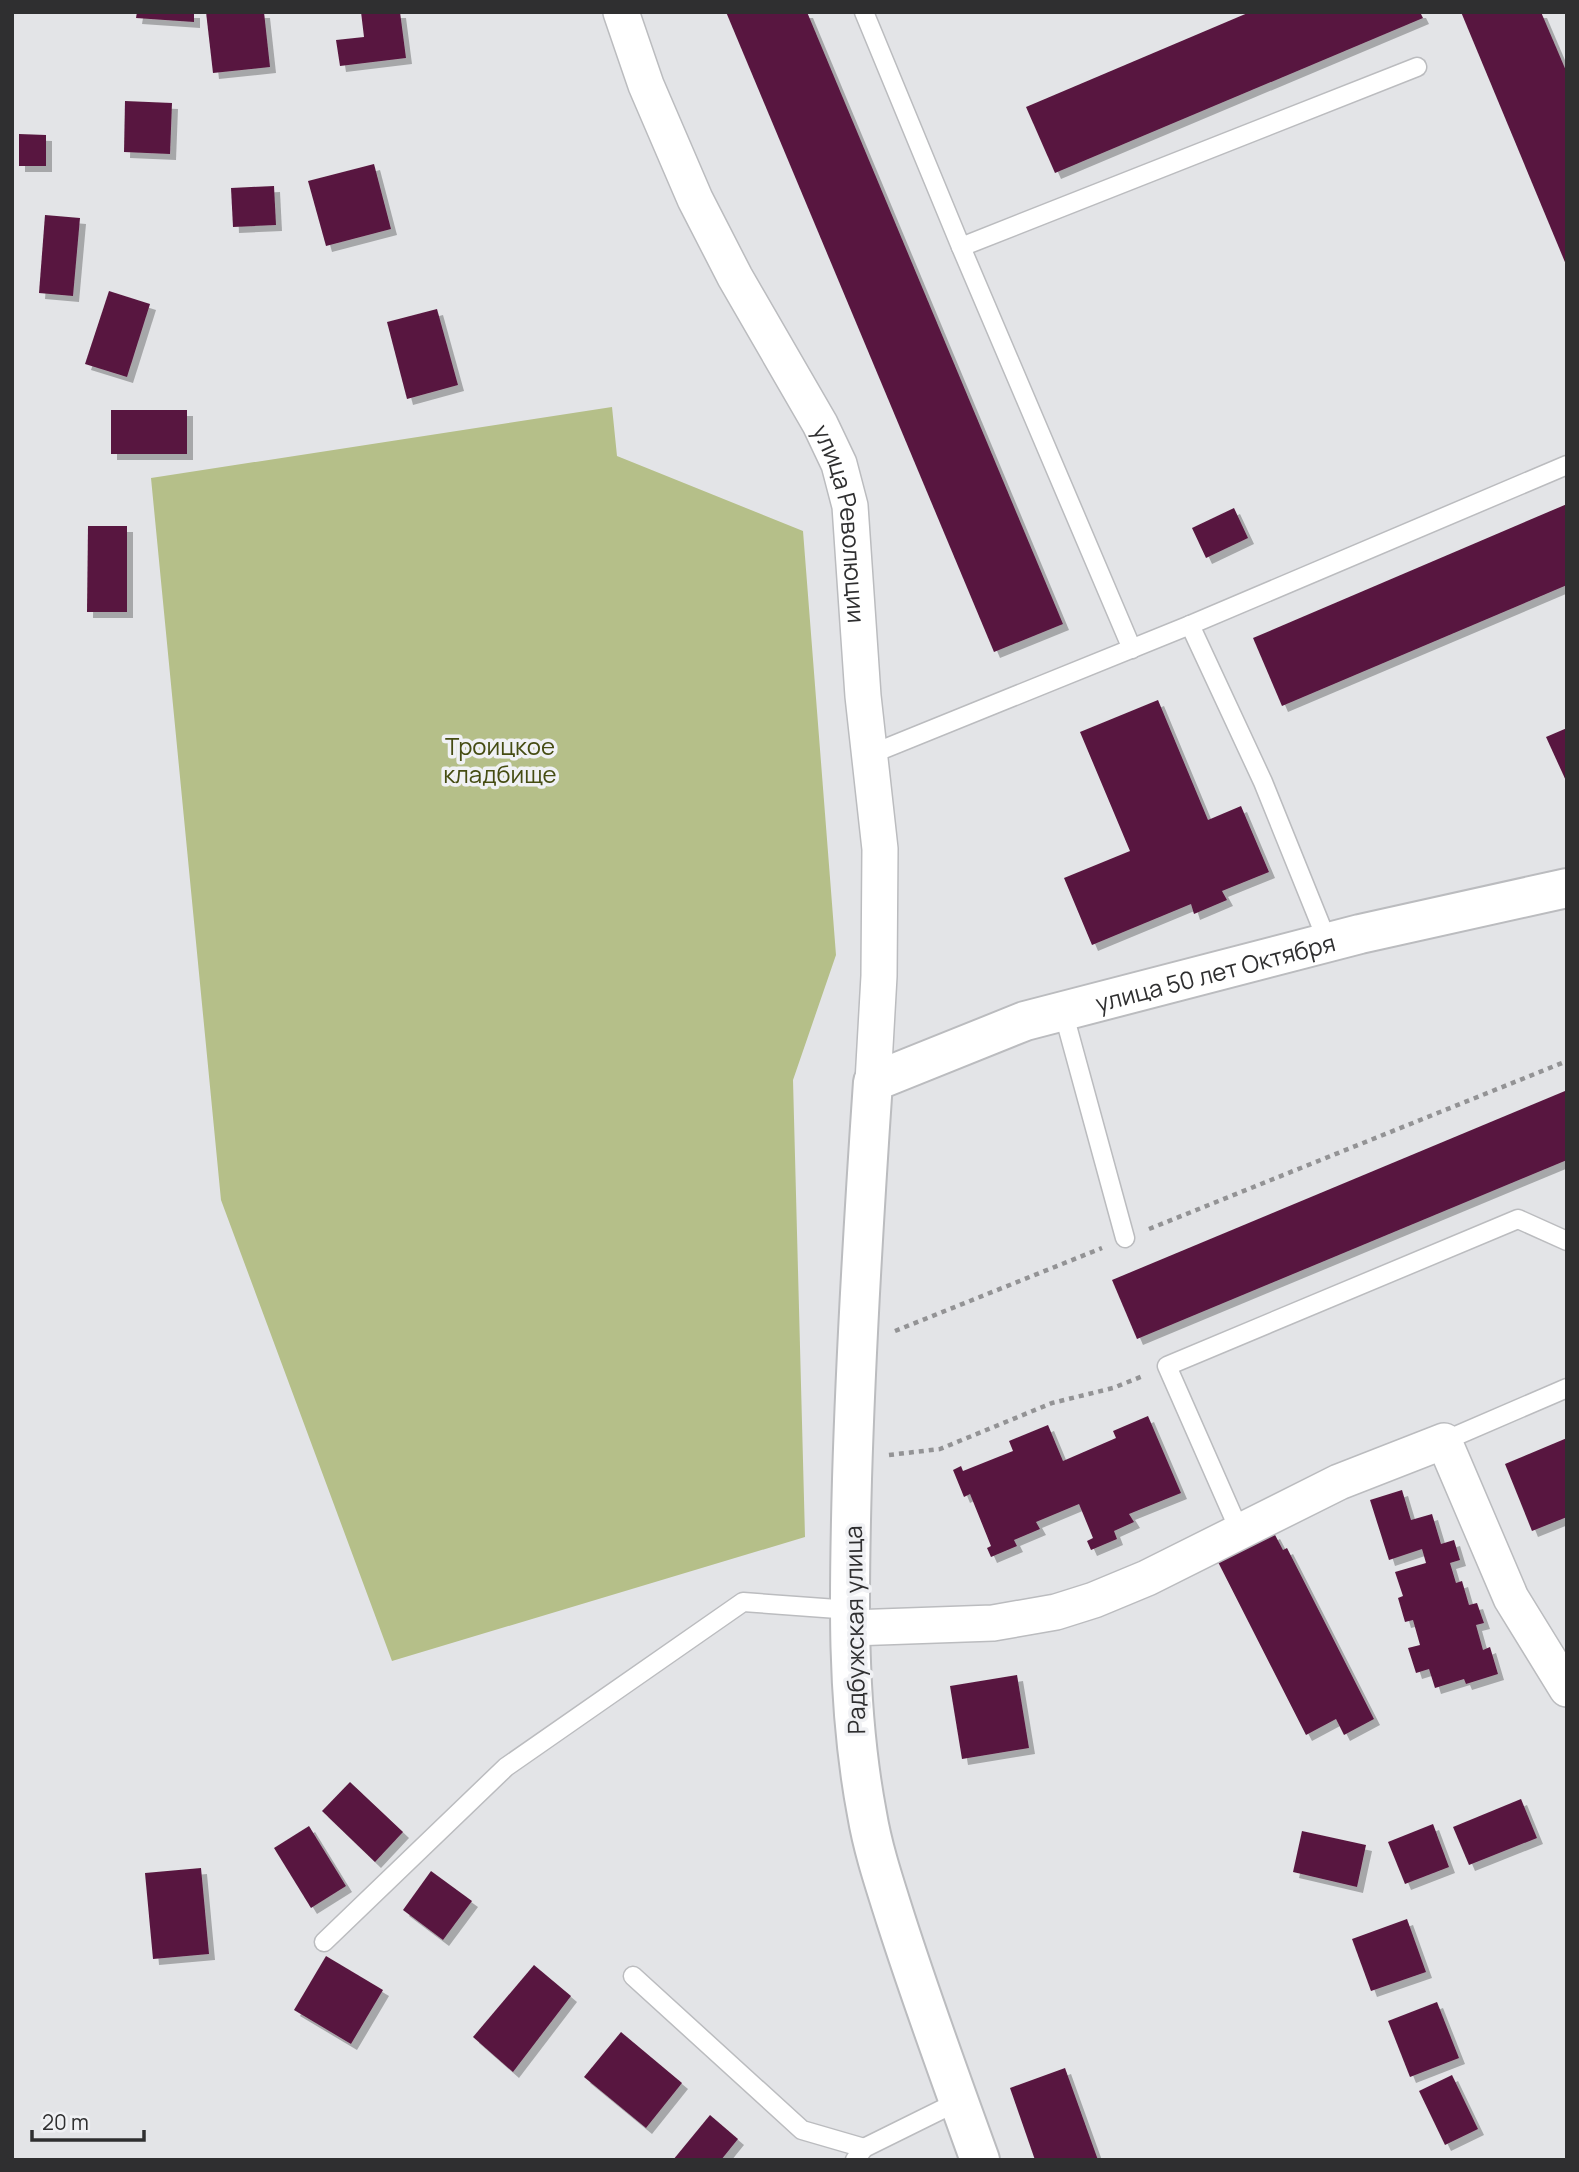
<svg xmlns="http://www.w3.org/2000/svg" width="1579" height="2172" font-family="Manrope,sans-serif">
	<style>
		.green { fill: #b5bf89 }
		.building { fill: #58193f; filter: url(#shadow) }
		.lines { fill: none; stroke-linecap: round; stroke-linejoin: round }
		.lane-casing { stroke: #bbbcbf; stroke-width: 21 }
		.street-casing { stroke: #bbbcbf; stroke-width: 38 }
		.secondary-casing { stroke: #bbbcbf; stroke-width: 42 }
		.path { stroke: #939395; stroke-width: 4.5; stroke-dasharray: 5 5; stroke-linecap: butt }
		.lane { stroke: #fff; stroke-width: 18 }
		.street { stroke: #fff; stroke-width: 35 }
		.secondary { stroke: #fff; stroke-width: 38 }
		.labels { text-anchor: middle; dominant-baseline: central; stroke-width: 7; stroke-linejoin: round; paint-order: stroke }
		.street-label { font-size: 24px; fill: #2f2f30; stroke: #f0f1f4 }
		.park-label { font-size: 24px; fill: #454c12; stroke: #f0f1f4 }
	</style>
	<defs>
		<filter id="shadow"><feDropShadow dx="6" dy="6" stdDeviation="0" flood-color="#0004"/></filter>
	</defs>
	<rect width="100%" height="100%" fill="#e3e4e7"/>
	<path class="green" d="M612,407L617,456L803,531L836,955L793,1080L805,1537L392,1661L221,1200L151,478Z"/>
	<g class="building">
		<path d="M137,12H194V22L136,18Z"/>
		<path d="M206,12H264L270,67L213,73Z"/>
		<path d="M361,12H400L406,58L340,66L336,40L364,37Z"/>
		<path d="M726,12H807L1063,624L994,652Z"/>
		<path d="M1250,12H1420L1423,18L1055,173L1026,107Z"/>
		<path d="M1461,12H1541L1567,73V267Z"/>
		<path d="M125,101L172,103L170,154L124,152Z"/>
		<path d="M19,134L46,135V166H19Z"/>
		<path d="M374,164L391,229L326,246L308,181Z"/>
		<path d="M274,186L276,225L233,227L231,188Z"/>
		<path d="M45,215L80,218L73,296L39,293Z"/>
		<path d="M109,291L150,304L127,377L85,364Z"/>
		<path d="M437,309L458,385L407,399L387,322Z"/>
		<rect x="111" y="410" width="76" height="44"/>
		<path d="M1567,504V585L1282,706L1253,638Z"/>
		<path d="M1234,508L1248,538L1206,558L1192,528Z"/>
		<path d="M88,526H127V612H87Z"/>
		<path d="M1158,700L1208,820L1241,806L1269,872L1222,891L1227,900L1194,914L1191,904L1092,945L1064,878L1130,851L1080,732Z"/>
		<path d="M1567,728V783L1546,737Z"/>
		<path d="M1565,1091L1567,1096V1160L1137,1339L1112,1280Z"/>
		<path d="M1148,1416L1181,1493L1129,1514L1134,1522L1114,1531L1117,1539L1091,1550L1087,1541L1093,1538L1079,1504L1036,1522L1040,1529L1014,1540L1017,1546L991,1557L987,1548L991,1546L970,1494L964,1497L953,1470L961,1466L963,1471L1013,1451L1009,1441L1048,1425L1063,1461L1116,1438L1113,1431Z"/>
		<path d="M1567,1438V1517L1532,1531L1505,1464Z"/>
		<path d="M1402,1490L1411,1520L1432,1514L1441,1544L1454,1540L1460,1560L1450,1563L1456,1583L1462,1581L1469,1605L1477,1603L1484,1623L1476,1625L1483,1650L1490,1647L1498,1674L1466,1684L1464,1679L1435,1688L1429,1669L1416,1673L1408,1648L1420,1645L1413,1620L1405,1622L1398,1598L1403,1596L1395,1572L1426,1563L1422,1549L1389,1560L1370,1500Z"/>
		<path d="M1274,1533L1283,1550L1287,1548L1374,1719L1344,1735L1336,1719L1306,1735L1218,1562Z"/>
		<path d="M1017,1675L1029,1748L962,1759L950,1686Z"/>
		<path d="M350,1782L403,1832L375,1862L322,1811Z"/>
		<path d="M1521,1799L1537,1838L1469,1865L1453,1827Z"/>
		<path d="M1433,1824L1449,1867L1405,1884L1388,1842Z"/>
		<path d="M309,1826L346,1886L311,1908L274,1848Z"/>
		<path d="M1302,1831L1366,1845L1357,1887L1293,1872Z"/>
		<path d="M201,1868L209,1954L153,1959L145,1873Z"/>
		<path d="M431,1871L472,1901L443,1940L403,1910Z"/>
		<path d="M1407,1919L1426,1972L1371,1991L1352,1939Z"/>
		<path d="M326,1956L383,1990L351,2044L294,2010Z"/>
		<path d="M534,1965L571,1996L513,2072L473,2037Z"/>
		<path d="M1437,2002L1459,2058L1410,2077L1388,2021Z"/>
		<path d="M621,2032L682,2083L646,2128L584,2077Z"/>
		<path d="M1065,2068L1098,2160H1035L1010,2088Z"/>
		<path d="M1452,2075L1478,2129L1445,2145L1419,2091Z"/>
		<path d="M710,2115L738,2139L721,2160H673Z"/>
	</g>
	<g class="lines">
		<g class="lane-casing">
			<g id="lane">
				<path d="M864,12L961,247L1132,649"/>
				<path d="M961,247L1417,67"/>
				<path d="M1190,625L1263,782L1328,943"/>
				<path d="M869,755L1190,625L1567,465"/>
				<path d="M1063,1011L1125,1238"/>
				<path d="M1444,1441L1567,1388"/>
				<path d="M1240,1532L1167,1366L1518,1219L1567,1241"/>
				<path d="M324,1942L506,1767L743,1602L851,1610"/>
				<path d="M633,1976L802,2130L864,2148"/>
				<path d="M855,2160L864,2148L959,2101"/>
			</g>
		</g>
		<g class="street-casing">
			<g id="street">
				<path id="s1" d="M621,12L646,85L695,199L735,277L820,424L839,464L850,506L863,696L880,849L879,976L873,1082"/>
				<path d="M851,1628L993,1623L1056,1612L1094,1600L1147,1578L1339,1482L1444,1441L1511,1598L1567,1689"/>
			</g>
		</g>
		<g class="secondary-casing">
			<g id="secondary">
				<path id="s2" d="M980,2160C951,2080 922,2001 896,1920C885,1885 873,1850 867,1814C846,1704 849,1590 852,1479C856,1346 864,1214 873,1082L1025,1021L1360,934L1567,888"/>
			</g>
		</g>
		<g class="path">
			<path d="M1149,1229L1567,1061"/>
			<path d="M895,1331L1102,1248"/>
			<path d="M889,1455L940,1449L1052,1403L1113,1388L1143,1376"/>
		</g>
		<use href="#lane" class="lane"/>
		<use href="#street" class="street"/>
		<use href="#secondary" class="secondary"/>
	</g>
	<g class="labels">
		<g class="street-label">
			<text stroke="none"><textPath href="#s1" startOffset="562">улица Революции</textPath></text>
			<text stroke="none"><textPath href="#s2" startOffset="1458">улица 50 лет Октября</textPath></text>
			<text transform="translate(854 1630) rotate(-91)">Радбужская улица</text>
		</g>
		<g class="park-label">
			<text x="500" y="745">Троицкое<tspan x="500" dy="28">кладбище</tspan></text>
		</g>
	</g>
	<rect width="1579" height="2172" fill="none" stroke="#2f2f30" stroke-width="28"/>
	<path d="M32 2130v10h112v-10" fill="none" stroke="#2f2f30" stroke-width="3.5"/>
	<text x="42" y="2130" font-size="21" fill="#2f2f30" stroke="#f0f1f4" stroke-width="5" paint-order="stroke">20 m</text>
</svg>
